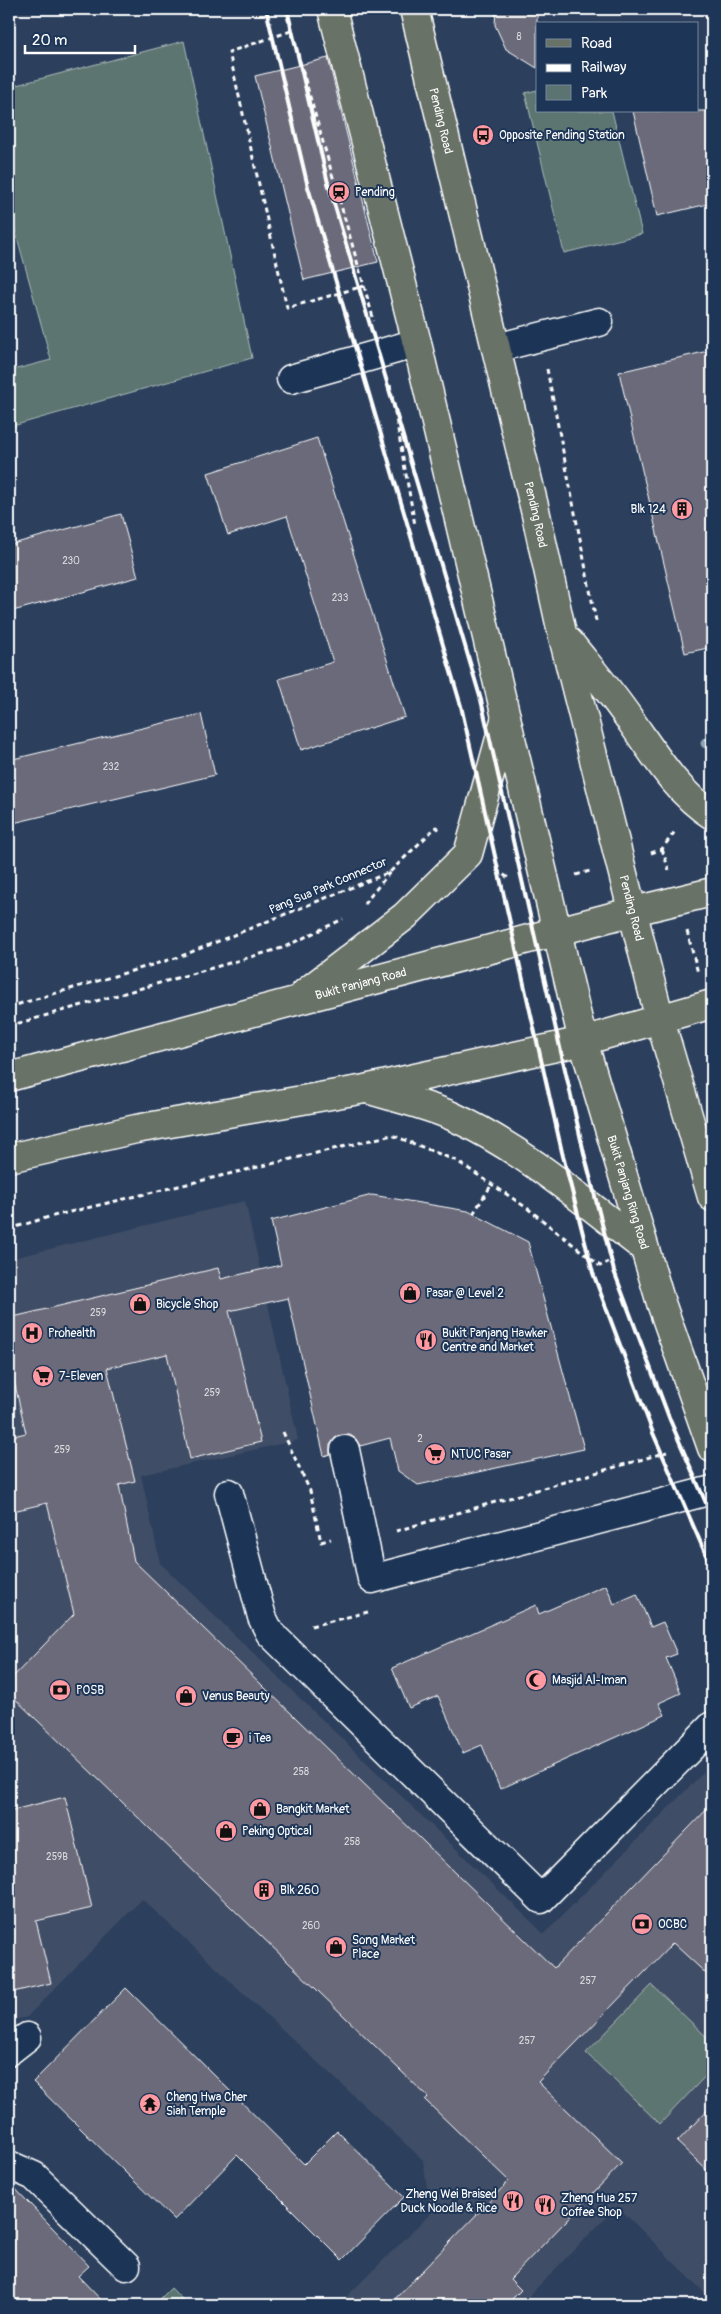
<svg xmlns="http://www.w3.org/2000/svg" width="721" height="2314" font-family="Pangolin,sans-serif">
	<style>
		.built { fill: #3f4d66 }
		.green { fill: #5b7471; stroke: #adbab8 }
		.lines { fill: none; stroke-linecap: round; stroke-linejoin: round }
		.stream { stroke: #8ca6b6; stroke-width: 11 }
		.building { fill: #6a6a7a; stroke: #fff }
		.minor-casing { stroke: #fff; stroke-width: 31 }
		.major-casing { stroke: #fff; stroke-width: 31 }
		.path { stroke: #fff; stroke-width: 3; stroke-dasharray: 5 4; stroke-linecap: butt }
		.minor { stroke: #1d3557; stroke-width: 28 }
		.major { stroke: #697266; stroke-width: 28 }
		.rail { stroke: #fff; stroke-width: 4 }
		.labels { text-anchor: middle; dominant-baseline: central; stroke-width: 4; stroke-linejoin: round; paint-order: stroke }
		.number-label { font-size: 10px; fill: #dadade }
		.street-label { font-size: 12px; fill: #fff; stroke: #1d3557 }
		.poi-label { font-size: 12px; fill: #fff; stroke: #1d3557; text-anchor: start }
	</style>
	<rect width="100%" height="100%" fill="#2c405e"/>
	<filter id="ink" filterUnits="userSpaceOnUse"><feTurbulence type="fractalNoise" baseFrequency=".02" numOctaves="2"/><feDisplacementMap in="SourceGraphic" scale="10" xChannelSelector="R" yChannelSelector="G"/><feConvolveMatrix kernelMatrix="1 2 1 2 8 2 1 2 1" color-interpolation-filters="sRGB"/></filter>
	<g filter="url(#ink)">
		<path class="built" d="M245,1201L298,1440L141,1475L160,1563L544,1934L712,1764V2300L617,2206L520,2305H338L431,2213L423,2160L142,1899L27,2017L9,2021V1259Z"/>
		<g class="green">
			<path d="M184,41L252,358L9,427V371L51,360L9,208V87Z"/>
			<path d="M537,90V111H612L642,234L564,253L525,93Z"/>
			<path d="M652,1985L712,2042V2069L660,2124L586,2053Z"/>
			<path d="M171,2288L188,2305H154Z"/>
		</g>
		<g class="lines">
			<path class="stream" d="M706,743L712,742"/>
		</g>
		<g class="building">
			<path d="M496,9H537V68L506,49L495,25Z"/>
			<path d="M328,58L378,262L304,280L255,76Z"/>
			<path d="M633,111H712V203L657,216Z"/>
			<path d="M712,350V647L685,653L619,372Z"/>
			<path d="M317,438L405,717L301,750L279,679L333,662L287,516L228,535L208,473Z"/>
			<path d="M121,514L138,577L9,612V545Z"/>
			<path d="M201,714L215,775L9,824V760Z"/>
			<path d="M372,1195L468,1211L528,1242L584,1449L418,1485L398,1471L390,1438L360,1446L356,1439L350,1435H341L335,1438L330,1445V1454L324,1456L288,1298L229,1311L261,1442L190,1459L167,1354L107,1368L135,1481L119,1485L134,1561L554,1968L712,1804V1979L673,1943L538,2082L622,2163L510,2279L521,2290L506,2305H389L509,2181L425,2100L428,2097L9,1693V1681L74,1614L47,1503L9,1512V1437L26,1433L9,1359V1318L218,1268L221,1279L281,1265L271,1221Z"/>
			<path d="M606,1585L614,1604L637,1594L651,1627L663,1622L677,1654L666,1658L681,1693L659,1703L665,1715L500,1789L482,1745L463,1753L438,1696L409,1708L392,1668L536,1605L539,1614Z"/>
			<path d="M65,1797L92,1908L36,1921L51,1983L9,1993V1811Z"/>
			<path d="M126,1988L304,2164L337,2131L404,2197L342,2260L237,2155L174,2220L33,2082Z"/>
			<path d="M712,2105V2175L677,2142Z"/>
			<path d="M9,2182L89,2266L78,2276L106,2305H9Z"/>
		</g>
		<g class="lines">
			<g class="minor-casing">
				<g id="minor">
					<path d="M496,348L599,322"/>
					<path d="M291,379L417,343"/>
					<path d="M345,1450L372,1579L712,1490"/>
					<path d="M229,1493L262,1617L270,1633L541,1899L712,1726"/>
					<path d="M9,2051L27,2037"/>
					<path d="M9,2165L34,2176L126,2266"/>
				</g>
			</g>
			<g class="major-casing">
				<g id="major">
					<path id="s1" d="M332,9L417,343L583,1041L661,1303L712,1448"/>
					<path id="s2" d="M414,9L535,510L562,633L660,1020L712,1197"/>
					<path d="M569,642C589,667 610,691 628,717C653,752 676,792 712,815"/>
					<path d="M305,993L405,916L468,854L506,717"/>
					<path id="s3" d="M9,1077L634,911L712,892"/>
					<path d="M367,1089C395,1098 429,1105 454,1117C523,1149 583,1201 643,1247"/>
					<path d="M9,1158L136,1129L365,1089L583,1041L712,1004"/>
				</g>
			</g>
			<g class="path">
				<path d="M285,9L374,321"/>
				<path d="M291,31L229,52L287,308L364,286"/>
				<path d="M547,369L596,621"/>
				<path d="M390,385L415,525"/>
				<path d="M662,849L669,870"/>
				<path d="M651,853L662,849L676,830"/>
				<path d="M496,870L510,879"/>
				<path d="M576,875L590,871"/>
				<path d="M364,904L390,872"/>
				<path d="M687,931L698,973"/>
				<path d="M9,1007L179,957L390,872L436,827L440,830"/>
				<path d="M9,1026L282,948L343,919"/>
				<path d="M473,1214L492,1184"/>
				<path d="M9,1229L49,1217L392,1135L457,1161L527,1208L600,1266L608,1262"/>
				<path d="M283,1432L310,1491L321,1542L331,1539"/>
				<path d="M396,1531L667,1452"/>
				<path d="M311,1626L368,1612"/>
			</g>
			<use href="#minor" class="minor"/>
			<use href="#major" class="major"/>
			<g class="rail">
				<path d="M266,9L308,187L461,706L562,1152L593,1273L653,1433L712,1569"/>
				<path d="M287,9L328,183L481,700L584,1153L614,1271L670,1420L712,1517"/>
			</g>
		</g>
	</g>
	<defs>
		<g id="bus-disc" transform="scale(1.125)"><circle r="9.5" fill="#ff9aa2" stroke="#1d3557"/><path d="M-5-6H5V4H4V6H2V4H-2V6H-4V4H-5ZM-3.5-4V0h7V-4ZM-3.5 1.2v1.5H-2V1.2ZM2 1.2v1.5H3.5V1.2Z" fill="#111"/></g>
		<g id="station-disc" transform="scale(1.125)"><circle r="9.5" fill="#ff9aa2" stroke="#1d3557"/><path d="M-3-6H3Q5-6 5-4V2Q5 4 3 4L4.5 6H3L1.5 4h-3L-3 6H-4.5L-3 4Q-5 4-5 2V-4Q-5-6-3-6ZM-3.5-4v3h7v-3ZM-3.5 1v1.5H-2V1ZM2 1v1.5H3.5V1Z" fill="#111"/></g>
		<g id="building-disc" transform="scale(1.125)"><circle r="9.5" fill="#ff9aa2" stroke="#1d3557"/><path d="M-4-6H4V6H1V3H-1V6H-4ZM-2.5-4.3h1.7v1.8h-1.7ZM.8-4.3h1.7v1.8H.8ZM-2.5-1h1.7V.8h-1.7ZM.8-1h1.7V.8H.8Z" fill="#111"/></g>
		<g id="shop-disc" transform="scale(1.125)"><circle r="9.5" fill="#ff9aa2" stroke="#1d3557"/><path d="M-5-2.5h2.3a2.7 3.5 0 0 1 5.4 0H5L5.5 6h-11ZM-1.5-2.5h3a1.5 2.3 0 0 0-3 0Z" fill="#111"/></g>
		<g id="hospital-disc" transform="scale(1.125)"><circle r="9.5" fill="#ff9aa2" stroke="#1d3557"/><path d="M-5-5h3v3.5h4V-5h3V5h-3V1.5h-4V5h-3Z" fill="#111"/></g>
		<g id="restaurant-disc" transform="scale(1.125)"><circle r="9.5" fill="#ff9aa2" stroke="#1d3557"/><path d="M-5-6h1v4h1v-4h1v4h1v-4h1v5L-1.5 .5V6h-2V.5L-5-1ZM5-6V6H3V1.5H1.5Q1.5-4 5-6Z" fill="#111"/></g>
		<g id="supermarket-disc" transform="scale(1.125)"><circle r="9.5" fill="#ff9aa2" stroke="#1d3557"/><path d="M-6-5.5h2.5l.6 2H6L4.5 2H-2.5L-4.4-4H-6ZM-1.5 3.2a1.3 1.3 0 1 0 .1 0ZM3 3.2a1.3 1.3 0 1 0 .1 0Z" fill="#111"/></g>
		<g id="mosque-disc" transform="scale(1.125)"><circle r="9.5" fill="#ff9aa2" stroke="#1d3557"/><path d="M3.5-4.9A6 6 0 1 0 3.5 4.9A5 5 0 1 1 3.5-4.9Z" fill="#111"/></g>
		<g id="bank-disc" transform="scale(1.125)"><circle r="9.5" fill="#ff9aa2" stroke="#1d3557"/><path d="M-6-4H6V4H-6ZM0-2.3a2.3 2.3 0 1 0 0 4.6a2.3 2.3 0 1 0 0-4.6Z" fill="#111"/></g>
		<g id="cafe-disc" transform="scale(1.125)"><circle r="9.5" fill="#ff9aa2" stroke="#1d3557"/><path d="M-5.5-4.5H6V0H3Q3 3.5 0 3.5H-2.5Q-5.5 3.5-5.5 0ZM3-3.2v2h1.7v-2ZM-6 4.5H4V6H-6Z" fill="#111"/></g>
		<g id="temple-disc" transform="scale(1.125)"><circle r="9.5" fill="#ff9aa2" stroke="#1d3557"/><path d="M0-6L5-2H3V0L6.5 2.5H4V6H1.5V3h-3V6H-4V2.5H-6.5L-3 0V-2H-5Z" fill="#111"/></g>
	</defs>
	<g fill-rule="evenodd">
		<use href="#bus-disc" x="483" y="135"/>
		<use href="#station-disc" x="339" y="192"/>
		<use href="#building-disc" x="682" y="509"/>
		<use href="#shop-disc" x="410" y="1293"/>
		<use href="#shop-disc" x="140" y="1304"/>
		<use href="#hospital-disc" x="32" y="1333"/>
		<use href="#restaurant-disc" x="426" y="1340"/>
		<use href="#supermarket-disc" x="43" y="1376"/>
		<use href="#supermarket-disc" x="435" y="1454"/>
		<use href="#mosque-disc" x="536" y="1680"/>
		<use href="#bank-disc" x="60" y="1690"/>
		<use href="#shop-disc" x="186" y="1696"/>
		<use href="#cafe-disc" x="233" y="1738"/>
		<use href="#shop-disc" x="260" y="1809"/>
		<use href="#shop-disc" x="226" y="1831"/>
		<use href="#building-disc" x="264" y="1890"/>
		<use href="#bank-disc" x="642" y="1924"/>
		<use href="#shop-disc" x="336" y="1947"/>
		<use href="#temple-disc" x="150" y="2104"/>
		<use href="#restaurant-disc" x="513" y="2201"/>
		<use href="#restaurant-disc" x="545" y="2205"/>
	</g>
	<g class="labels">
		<g class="number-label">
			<text x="519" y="37">8</text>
			<text x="71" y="561">230</text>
			<text x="340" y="598">233</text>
			<text x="111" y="767">232</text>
			<text x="98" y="1313">259</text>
			<text x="212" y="1393">259</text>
			<text x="420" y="1439">2</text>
			<text x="62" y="1450">259</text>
			<text x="301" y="1772">258</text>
			<text x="352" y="1842">258</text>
			<text x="57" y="1857">259B</text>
			<text x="311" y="1926">260</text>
			<text x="588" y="1981">257</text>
			<text x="527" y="2041">257</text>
		</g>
		<g class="street-label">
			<text stroke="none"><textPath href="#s2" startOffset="115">Pending Road</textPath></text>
			<text stroke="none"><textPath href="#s2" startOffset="520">Pending Road</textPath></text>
			<text transform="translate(328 886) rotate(-23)">Pang Sua Park Connector</text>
			<text stroke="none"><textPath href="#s2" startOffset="925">Pending Road</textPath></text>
			<text stroke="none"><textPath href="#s3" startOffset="364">Bukit Panjang Road</textPath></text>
			<text stroke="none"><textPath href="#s1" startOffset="1220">Bukit Panjang Ring Road</textPath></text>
		</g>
		<g class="poi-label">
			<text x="499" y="135">Opposite Pending Station</text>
			<text x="355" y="192">Pending</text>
			<text x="666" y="509" text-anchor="end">Blk 124</text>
			<text x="426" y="1293">Pasar @ Level 2</text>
			<text x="156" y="1304">Bicycle Shop</text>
			<text x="48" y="1333">Prohealth</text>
			<text x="442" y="1333">Bukit Panjang Hawker<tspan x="442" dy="14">Centre and Market</tspan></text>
			<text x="59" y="1376">7-Eleven</text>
			<text x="451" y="1454">NTUC Pasar</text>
			<text x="552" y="1680">Masjid Al-Iman</text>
			<text x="76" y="1690">POSB</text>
			<text x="202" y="1696">Venus Beauty</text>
			<text x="249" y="1738">i Tea</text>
			<text x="276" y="1809">Bangkit Market</text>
			<text x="242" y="1831">Peking Optical</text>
			<text x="280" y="1890">Blk 260</text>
			<text x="658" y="1924">OCBC</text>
			<text x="352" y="1940">Song Market<tspan x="352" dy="14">Place</tspan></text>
			<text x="166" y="2097">Cheng Hwa Cher<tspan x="166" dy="14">Siah Temple</tspan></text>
			<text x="497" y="2194" text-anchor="end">Zheng Wei Braised<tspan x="497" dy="14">Duck Noodle &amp; Rice</tspan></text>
			<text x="561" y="2198">Zheng Hua 257<tspan x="561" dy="14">Coffee Shop</tspan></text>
		</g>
	</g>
	<rect width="721" height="2314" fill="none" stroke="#1d3557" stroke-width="30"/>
	<rect x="15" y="15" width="691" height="2284" fill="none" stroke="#fff" stroke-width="2" filter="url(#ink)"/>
	<rect x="536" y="22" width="162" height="90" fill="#1d3557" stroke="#77869a"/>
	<rect x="546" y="39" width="25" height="8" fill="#697266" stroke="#77869a"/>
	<text x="581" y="48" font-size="15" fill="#ffffff">Road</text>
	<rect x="546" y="64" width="25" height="8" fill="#ffffff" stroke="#77869a"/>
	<text x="581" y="72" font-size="15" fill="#ffffff">Railway</text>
	<rect x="546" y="85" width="25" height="15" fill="#5b7471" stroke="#77869a"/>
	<text x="581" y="98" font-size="15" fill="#ffffff">Park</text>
	<path d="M25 45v8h110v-8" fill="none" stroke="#ffffff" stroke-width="2.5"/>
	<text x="32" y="45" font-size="15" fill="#ffffff" stroke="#1d3557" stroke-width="4" paint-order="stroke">20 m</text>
</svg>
